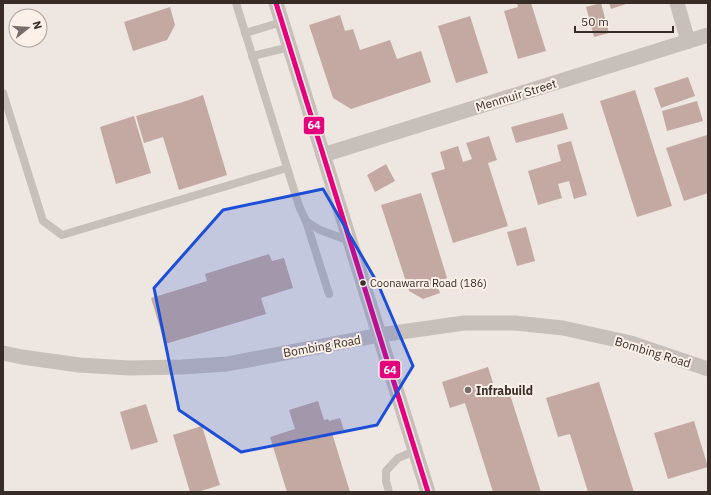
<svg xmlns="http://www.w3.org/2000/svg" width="711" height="495" font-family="'IBM Plex Sans',sans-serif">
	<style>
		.building { fill: #c3a9a1 }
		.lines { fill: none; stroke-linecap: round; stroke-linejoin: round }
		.service { stroke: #c7bfba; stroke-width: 8 }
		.minor { stroke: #c7bfba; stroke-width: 15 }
		.bus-1-casing { stroke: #fbf1e8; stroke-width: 8 }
		.bus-1 { stroke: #e5007d; stroke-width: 5 }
		.marked { fill: #1d4ed8; fill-opacity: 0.2; stroke: #1d4ed8; stroke-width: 3; stroke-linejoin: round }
		.bus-dot { fill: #382c27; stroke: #fbf1e8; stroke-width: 1.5 }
		.poi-dot { fill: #786d68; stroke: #fbf1e8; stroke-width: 1.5 }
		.labels { text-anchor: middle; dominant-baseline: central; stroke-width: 4; stroke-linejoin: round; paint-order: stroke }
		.bus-label { font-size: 11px; fill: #382c27; stroke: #fbf1e8; text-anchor: start }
		.street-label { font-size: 12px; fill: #382c27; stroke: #fbf1e8 }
		.poi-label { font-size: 12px; font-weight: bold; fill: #382c27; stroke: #fbf1e8; text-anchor: start }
		.line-badge { stroke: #fbf1e8; stroke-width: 1.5 }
		.badge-label { font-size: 11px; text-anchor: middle; font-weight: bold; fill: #fff }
	</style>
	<rect width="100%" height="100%" fill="#eee7e1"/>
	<g class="building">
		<path d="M517,3H531L546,51L518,59L504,11L518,7Z"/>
		<path d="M601,3L609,33L594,37L586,7Z"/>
		<path d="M609,3H629L611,9Z"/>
		<path d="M170,7L175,25L167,40L133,51L124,22Z"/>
		<path d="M340,15L345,31L353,29L360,50L390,40L397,59L421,51L431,82L351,109L333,98L309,25Z"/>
		<path d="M470,16L488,73L456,83L438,26Z"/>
		<path d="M688,77L695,96L661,108L654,88Z"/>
		<path d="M635,90L672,206L637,217L600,101Z"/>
		<path d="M203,95L227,175L179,190L163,137L144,143L136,116L183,102Z"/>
		<path d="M697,101L703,121L667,131L662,111Z"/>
		<path d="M563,113L568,129L516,143L511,127Z"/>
		<path d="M134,116L151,173L116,184L100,127Z"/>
		<path d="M707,135L708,139V193L684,201L666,148Z"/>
		<path d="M489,136L497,160L488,163L508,226L453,243L431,173L445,169L440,152L458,146L463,162L472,159L466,143Z"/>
		<path d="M571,141L587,195L574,199L569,181L558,184L562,198L538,205L528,171L561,161L557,145Z"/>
		<path d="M386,164L395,181L375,192L367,175Z"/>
		<path d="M421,193L447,278L436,282L440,293L423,299L409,291L381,205Z"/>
		<path d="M526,227L535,261L517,266L507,232Z"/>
		<path d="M269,254L272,261L284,258L293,288L261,298L266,314L165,344L151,298L207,281L205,274Z"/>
		<path d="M488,367L495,389L507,385L541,492H493L465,403L450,408L442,382Z"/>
		<path d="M599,382L634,492H588L570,434L558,437L546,398Z"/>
		<path d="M318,401L324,420L328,419L329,421L340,418L344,430L332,433L350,492H287L270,437L295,429L289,410Z"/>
		<path d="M146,404L158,442L131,450L120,412Z"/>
		<path d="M694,421L708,467L668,479L654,433Z"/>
		<path d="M202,426L220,485L198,492H190L173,435Z"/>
	</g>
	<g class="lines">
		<g class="service">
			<path d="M236,3L299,206L306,221L329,294"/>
			<path d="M245,33L282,22"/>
			<path d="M252,56L290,47"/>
			<path d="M3,93L43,221L62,235L287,168"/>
			<path d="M306,221L320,230L350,241"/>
			<path d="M389,492L386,481V471L398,458L415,451"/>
		</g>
		<g class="minor">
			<path d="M276,3L428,492"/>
			<path d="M677,3L688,41"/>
			<path d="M323,155L708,35"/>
			<path d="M3,353L22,357L79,365L129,368L182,367L227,364L380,335L464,323H515L563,328L631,343L708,369"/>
		</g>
		<g class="bus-1-casing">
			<path id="bus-1" d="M276,3L428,492"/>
		</g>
		<use href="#bus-1" class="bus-1"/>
	</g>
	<path class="marked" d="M323,189L378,284L413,366L377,425L241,452L179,410L154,288L223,210Z"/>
	<circle class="bus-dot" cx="363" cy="283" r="3.5"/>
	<circle class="poi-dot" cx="468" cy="390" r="4"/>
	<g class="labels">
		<g class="bus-label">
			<text x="370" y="283">Coonawarra Road (186)</text>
		</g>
		<g class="street-label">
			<text transform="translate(516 95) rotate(-17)">Menmuir Street</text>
			<text transform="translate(322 346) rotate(-10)">Bombing Road</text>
			<text transform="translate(653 352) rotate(17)">Bombing Road</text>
		</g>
		<g class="poi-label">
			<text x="476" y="390">Infrabuild</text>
		</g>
	</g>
	<g class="line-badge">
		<rect x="303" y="116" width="22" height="19" rx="4" fill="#e5007d"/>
		<rect x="379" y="360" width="22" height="19" rx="4" fill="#e5007d"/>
	</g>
	<g class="badge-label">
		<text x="314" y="129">64</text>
		<text x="390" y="374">64</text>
	</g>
	<rect width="711" height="495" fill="none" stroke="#382c27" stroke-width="8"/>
	<g transform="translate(28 28) rotate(73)"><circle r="19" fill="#fbf1e8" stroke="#ada29b"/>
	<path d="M0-3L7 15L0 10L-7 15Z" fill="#786d68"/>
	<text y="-6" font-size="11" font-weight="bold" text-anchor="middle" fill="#382c27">N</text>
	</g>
	<path d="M575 26v6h98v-6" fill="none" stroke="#382c27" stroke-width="2"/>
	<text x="581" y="26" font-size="12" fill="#382c27" stroke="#fbf1e8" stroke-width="3" paint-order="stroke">50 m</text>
</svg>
